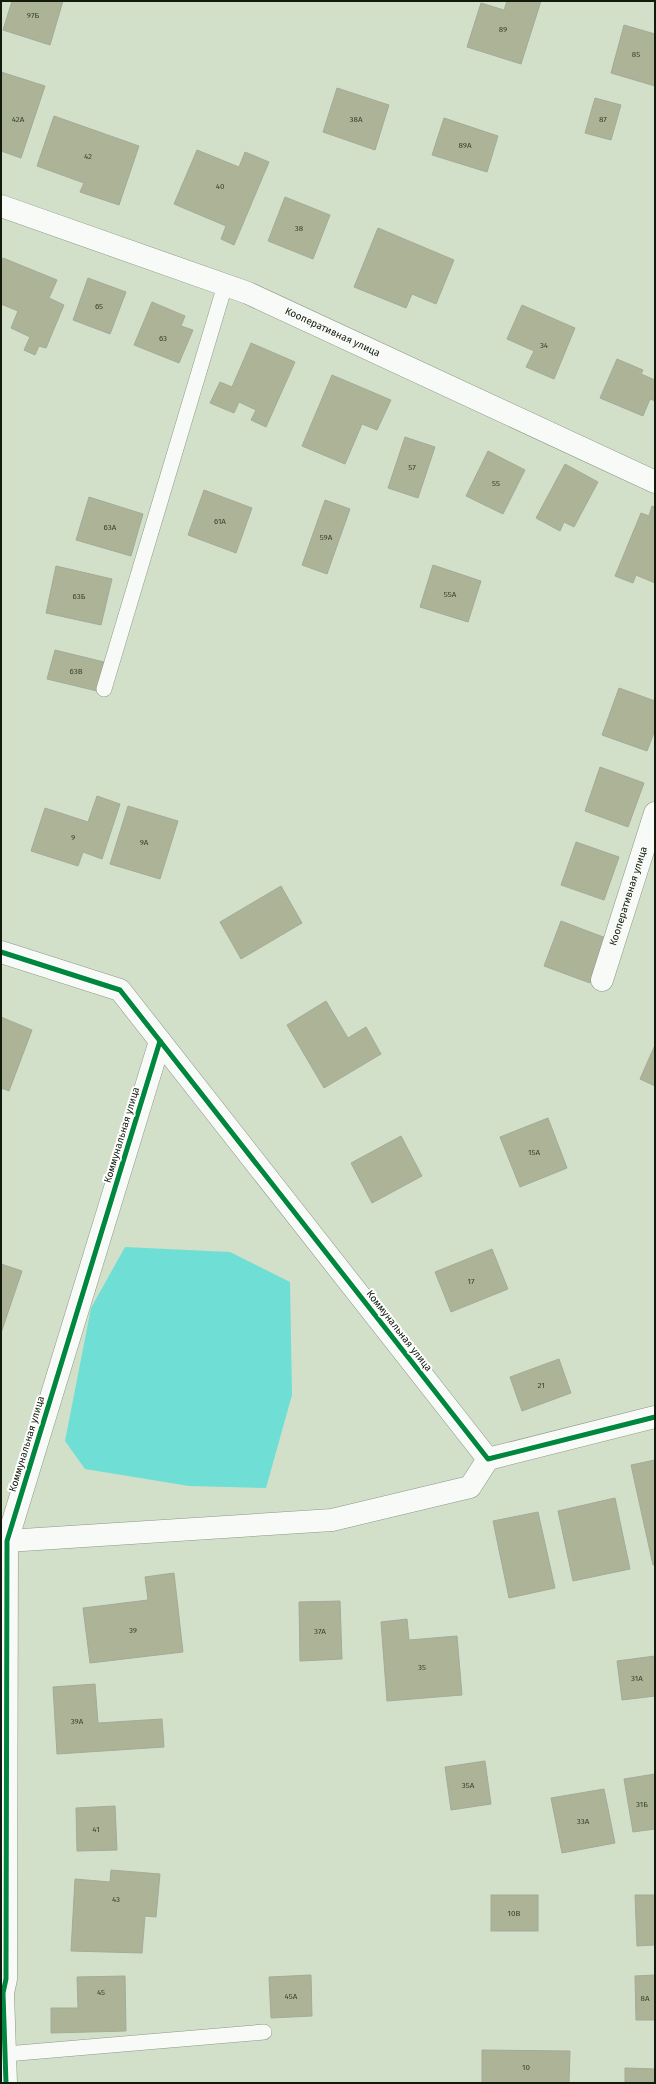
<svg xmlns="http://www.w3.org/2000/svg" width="656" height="2084" font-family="'Fira Sans',sans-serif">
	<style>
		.water { fill: #6fded4 }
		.building { fill: #acb396; stroke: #a4ab98 }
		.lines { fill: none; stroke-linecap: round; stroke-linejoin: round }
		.lane-casing { stroke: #8c9785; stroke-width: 16 }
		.street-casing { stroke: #8c9785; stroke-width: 23 }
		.lane { stroke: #f8faf7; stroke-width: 15 }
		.street { stroke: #f8faf7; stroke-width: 22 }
		.cycleway-casing { stroke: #fff; stroke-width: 8 }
		.cycleway { stroke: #00873e; stroke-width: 5 }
		.labels { text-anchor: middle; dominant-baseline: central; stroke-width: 4; stroke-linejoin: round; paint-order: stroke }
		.number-label { font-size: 8px; fill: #38412e }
		.street-label { font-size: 10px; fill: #121b0b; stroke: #fff }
	</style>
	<rect width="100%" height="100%" fill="#d2e0c9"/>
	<path class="water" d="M125,1247L230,1252L290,1282L292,1395L266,1488L189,1486L85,1469L65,1441L91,1308Z"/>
	<g class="building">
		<path d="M12,1H63L50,45L3,30Z"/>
		<path d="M507,1H541L521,64L467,47L481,3L504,10Z"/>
		<path d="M624,25L655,34V86L611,73Z"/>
		<path d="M1,72L45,86L21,158L1,151Z"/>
		<path d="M337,88L389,105L375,150L323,132Z"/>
		<path d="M595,98L621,105L611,140L585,133Z"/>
		<path d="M54,116L139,146L119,205L80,192L84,183L37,166Z"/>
		<path d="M444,118L498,136L487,172L432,155Z"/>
		<path d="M197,150L239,167L245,152L269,162L234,245L221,239L226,226L174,204Z"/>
		<path d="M285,197L330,215L313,259L268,241Z"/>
		<path d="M378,228L454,260L436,304L412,294L406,308L354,287Z"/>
		<path d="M3,258L57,280L49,298L64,305L46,348L39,346L35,355L24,350L30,337L11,328L18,311L1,304V262Z"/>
		<path d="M88,278L126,292L110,334L73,320Z"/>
		<path d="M152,302L185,316L181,326L193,330L179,363L134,345Z"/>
		<path d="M522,305L575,328L554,379L526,367L534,351L507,339Z"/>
		<path d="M251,343L295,362L266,427L251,420L256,410L239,402L234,413L210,403L220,382L232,387Z"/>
		<path d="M617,359L643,370L641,374L655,380V401L650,399L643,416L600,398Z"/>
		<path d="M332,375L391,400L377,430L362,424L345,464L302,446Z"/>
		<path d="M405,437L435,447L418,498L388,488Z"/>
		<path d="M488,451L525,470L503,514L466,496Z"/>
		<path d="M565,464L598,482L574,527L564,522L560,531L536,518Z"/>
		<path d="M204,490L252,508L236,553L188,535Z"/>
		<path d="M89,497L143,514L131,556L76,540Z"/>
		<path d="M325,500L350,509L327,574L302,565Z"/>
		<path d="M652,506L655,507V583L636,575L633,583L615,576L641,513L649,516Z"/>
		<path d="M433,565L481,581L468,622L420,607Z"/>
		<path d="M56,566L112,579L101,625L46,613Z"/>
		<path d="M55,650L104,662L97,691L47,679Z"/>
		<path d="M619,688L655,701V730L647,751L602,735Z"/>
		<path d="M600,767L644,783L628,827L585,811Z"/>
		<path d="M97,796L120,804L102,859L83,852L78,866L31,851L45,808L88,822Z"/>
		<path d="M128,806L178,821L160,879L110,864Z"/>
		<path d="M576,842L619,857L604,900L561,885Z"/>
		<path d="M281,886L302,923L241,959L220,922Z"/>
		<path d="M561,921L606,938L590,983L544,966Z"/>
		<path d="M326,1001L348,1038L366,1027L381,1054L324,1088L287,1025Z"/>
		<path d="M1,1017L32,1030L9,1091L1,1088Z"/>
		<path d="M655,1045V1086L640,1079Z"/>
		<path d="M548,1118L567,1168L520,1187L500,1137Z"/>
		<path d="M401,1136L422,1176L372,1203L351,1163Z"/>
		<path d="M492,1249L508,1289L451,1312L435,1272Z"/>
		<path d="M1,1264L22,1271L1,1333Z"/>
		<path d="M559,1359L571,1393L522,1411L510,1377Z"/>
		<path d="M655,1460V1564L653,1565L631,1465Z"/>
		<path d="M615,1498L630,1569L573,1581L558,1511Z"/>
		<path d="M538,1512L555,1588L509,1598L493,1521Z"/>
		<path d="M174,1573L183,1652L90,1663L83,1608L148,1600L145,1577Z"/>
		<path d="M340,1601L342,1659L300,1661L299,1602Z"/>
		<path d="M407,1619L409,1640L457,1636L462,1695L387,1701L381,1622Z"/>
		<path d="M655,1656V1696L622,1700L617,1661Z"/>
		<path d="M95,1684L98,1723L162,1719L164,1747L57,1754L53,1687Z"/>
		<path d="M485,1761L491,1804L451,1810L445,1767Z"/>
		<path d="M655,1774V1829L633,1832L624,1779Z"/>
		<path d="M604,1789L615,1843L562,1853L551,1798Z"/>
		<path d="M115,1806L117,1850L77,1851L76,1808Z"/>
		<path d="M111,1870L160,1874L156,1917L145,1916L142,1953L71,1951L75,1879L110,1882Z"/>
		<rect x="491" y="1895" width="47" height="36"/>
		<path d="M635,1895H655V1945L637,1946Z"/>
		<path d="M311,1975L312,2016L271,2018L269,1977Z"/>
		<path d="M655,1975V2020H636L635,1976Z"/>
		<path d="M125,1976L126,2031L51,2033V2008H78L77,1977Z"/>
		<path d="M482,2050L570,2051L569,2083H482Z"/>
		<path d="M625,2068L655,2069V2083H625Z"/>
	</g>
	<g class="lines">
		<g class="lane-casing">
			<g id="lane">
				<path d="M104,689L225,285"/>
				<path d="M6,2054L264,2032"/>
			</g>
		</g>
		<g class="street-casing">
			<g id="street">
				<path id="s1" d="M1,206L248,293L655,482"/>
				<path d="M1,952L120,990L488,1459L655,1417"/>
				<path id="s2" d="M602,980L655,813"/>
				<path d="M7,1541L332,1520L470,1487L488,1459"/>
				<path d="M6,2083L3,1993L6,1979L7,1541L160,1041"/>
			</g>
		</g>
		<use href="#lane" class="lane"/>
		<use href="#street" class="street"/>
		<g class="cycleway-casing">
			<g id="cycleway">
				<path d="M1,952L120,990L488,1459L655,1417"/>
				<path d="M6,2083L3,1993L6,1979L7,1541L160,1041"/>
			</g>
		</g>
		<use href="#cycleway" class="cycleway"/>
	</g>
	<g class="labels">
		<g class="number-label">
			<text x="33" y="15">97Б</text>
			<text x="503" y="29">89</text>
			<text x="636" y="54">85</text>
			<text x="18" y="119">42А</text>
			<text x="356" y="119">38А</text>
			<text x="603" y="119">87</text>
			<text x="465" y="145">89А</text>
			<text x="88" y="156">42</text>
			<text x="220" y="186">40</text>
			<text x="299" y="228">38</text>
			<text x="99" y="306">65</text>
			<text x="163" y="338">63</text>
			<text x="544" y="345">34</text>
			<text x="412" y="467">57</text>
			<text x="496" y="483">55</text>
			<text x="220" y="521">61А</text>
			<text x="110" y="527">63А</text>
			<text x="326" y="537">59А</text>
			<text x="450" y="594">55А</text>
			<text x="79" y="596">63Б</text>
			<text x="76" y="671">63В</text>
			<text x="73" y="837">9</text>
			<text x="144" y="842">9А</text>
			<text x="534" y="1152">15А</text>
			<text x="471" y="1281">17</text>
			<text x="541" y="1385">21</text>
			<text x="133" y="1630">39</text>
			<text x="320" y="1631">37А</text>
			<text x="422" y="1667">35</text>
			<text x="637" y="1678">31А</text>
			<text x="77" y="1721">39А</text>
			<text x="468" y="1785">35А</text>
			<text x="642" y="1804">31Б</text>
			<text x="583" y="1821">33A</text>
			<text x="96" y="1829">41</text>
			<text x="116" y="1899">43</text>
			<text x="514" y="1913">10В</text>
			<text x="101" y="1992">45</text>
			<text x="291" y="1996">45А</text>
			<text x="645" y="1998">8А</text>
			<text x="526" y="2067">10</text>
		</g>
		<g class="street-label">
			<text stroke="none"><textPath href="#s1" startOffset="355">Кооперативная улица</textPath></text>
			<text stroke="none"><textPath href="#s2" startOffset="88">Кооперативная улица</textPath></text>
			<text transform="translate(122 1135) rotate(-73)">Коммунальная улица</text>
			<text transform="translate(399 1331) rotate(52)">Коммунальная улица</text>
			<text transform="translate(27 1444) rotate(-73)">Коммунальная улица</text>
		</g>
	</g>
	<rect width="656" height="2084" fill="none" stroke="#121b0b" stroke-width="4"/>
</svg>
